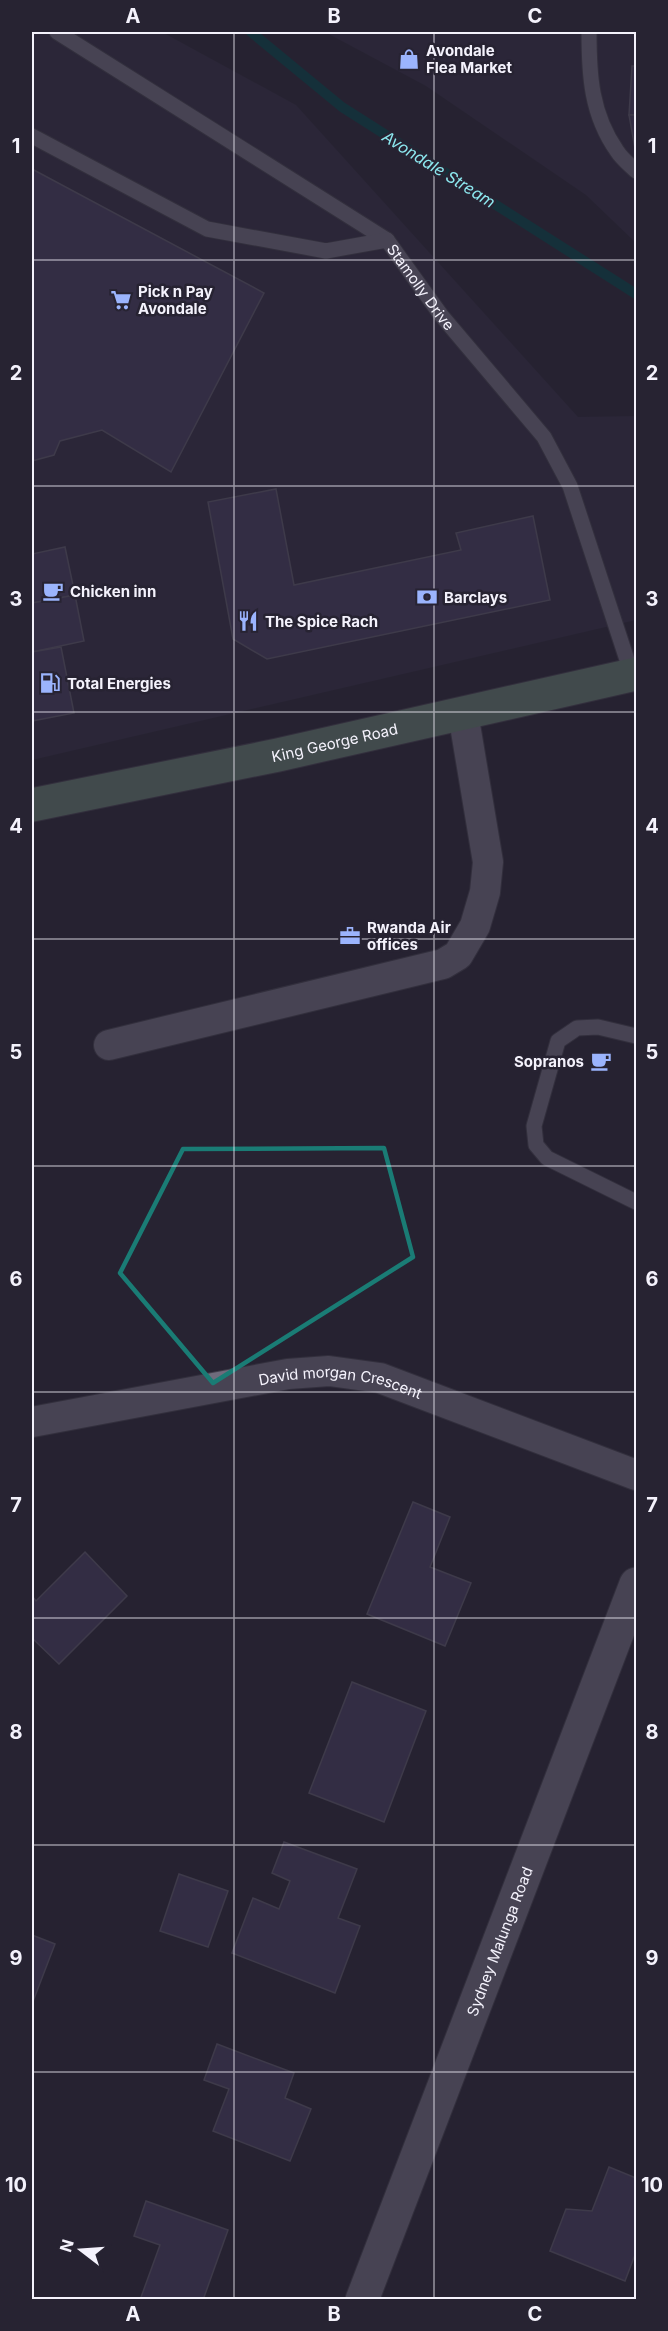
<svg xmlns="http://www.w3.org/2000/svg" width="668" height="2331" font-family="Inter,sans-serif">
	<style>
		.built { fill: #312b40 }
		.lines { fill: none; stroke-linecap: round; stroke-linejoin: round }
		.stream { stroke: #004145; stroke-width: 10 }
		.building { fill: #443a5c; stroke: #5b5768; stroke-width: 1.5 }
		.service-casing { stroke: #423f4c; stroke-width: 17 }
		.minor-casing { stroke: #423f4c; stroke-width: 32 }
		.tertiary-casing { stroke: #423f4c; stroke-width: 35 }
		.secondary-casing { stroke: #423f4c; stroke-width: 35 }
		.service { stroke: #6f6b7c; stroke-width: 15 }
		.minor { stroke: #6f6b7c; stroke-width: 30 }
		.tertiary { stroke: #6f6b7c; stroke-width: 33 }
		.secondary { stroke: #637a6d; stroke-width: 33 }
		.marked { fill: none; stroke: #1a7c75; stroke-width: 4.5; stroke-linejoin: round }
		.grid { fill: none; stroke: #f4f2fc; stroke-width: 1.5; stroke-opacity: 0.55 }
		.labels { text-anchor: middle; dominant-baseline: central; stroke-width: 5; stroke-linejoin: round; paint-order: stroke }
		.poi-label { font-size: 15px; font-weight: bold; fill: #f4f2fc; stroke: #272332; text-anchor: start }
		.street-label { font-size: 15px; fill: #f4f2fc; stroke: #272332 }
		.water-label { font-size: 16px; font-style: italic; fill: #8de9f0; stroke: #272332 }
		.neatline { fill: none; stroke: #f4f2fc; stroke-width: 2 }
		.grid-label { font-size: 20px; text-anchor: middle; font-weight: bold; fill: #f4f2fc }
	</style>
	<rect width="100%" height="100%" fill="#272332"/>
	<g class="built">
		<path d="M32,32H162L296,105L578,417L636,416V620L32,760Z"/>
		<path d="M325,32H636V243L586,195L426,86Z"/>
	</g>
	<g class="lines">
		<path class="stream" d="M251,32L342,107L636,294"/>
	</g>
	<g class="building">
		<path d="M632,66H636V115H629Z"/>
		<path d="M629,115H636V154Z"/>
		<path d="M32,169L264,293L171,472L102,430L60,441L54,455L32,461Z"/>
		<path d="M276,489L294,585L461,550L456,533L533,516L550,600L267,659L233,639L208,502Z"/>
		<path d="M65,547L75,595L32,603V554Z"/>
		<path d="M75,595L84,641L32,652V603Z"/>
		<path d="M61,647L74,713L32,721V652Z"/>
		<path d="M413,1502L450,1517L430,1567L471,1583L445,1646L367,1614Z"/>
		<path d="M85,1552L127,1596L59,1664L32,1638V1596L36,1601Z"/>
		<path d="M352,1682L426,1711L384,1822L309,1793Z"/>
		<path d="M284,1842L357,1869L338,1918L360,1926L335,1993L232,1953L253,1898L279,1909L290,1881L272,1873Z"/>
		<path d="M179,1874L228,1891L208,1947L160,1931Z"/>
		<path d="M32,1935L55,1944L32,2004Z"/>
		<path d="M217,2044L294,2073L285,2098L311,2109L290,2161L213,2131L229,2089L204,2080Z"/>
		<path d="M609,2167L636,2178V2252L625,2281L550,2251L566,2209L592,2211Z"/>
		<path d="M146,2201L228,2230L203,2300H140L160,2245L134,2236Z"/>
	</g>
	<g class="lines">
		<g class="service-casing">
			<g id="service">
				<path id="s1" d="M57,32L387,240L441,315L544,437L570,486L632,675"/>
				<path d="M589,32C589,75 591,114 617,151C622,159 630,165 636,171"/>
				<path d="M32,136L207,229L326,251L387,240"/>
				<path d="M636,1036L598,1027L577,1028L558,1041L534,1126L536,1145L547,1158L636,1202"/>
			</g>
		</g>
		<g class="minor-casing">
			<g id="minor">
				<path d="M109,1045L443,964L458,955L475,926L485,892L488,862L463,713"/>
				<path id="s2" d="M32,1422L288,1374L329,1371L380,1378L636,1475"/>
			</g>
		</g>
		<g class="tertiary-casing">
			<g id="tertiary">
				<path id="s3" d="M362,2300L636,1584"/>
			</g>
		</g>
		<g class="secondary-casing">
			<g id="secondary">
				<path id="s4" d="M32,805L278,755L636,674"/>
			</g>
		</g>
		<use href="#service" class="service"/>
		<use href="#minor" class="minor"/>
		<use href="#tertiary" class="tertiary"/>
		<use href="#secondary" class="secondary"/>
	</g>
	<path d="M0 0H668V2331H0ZM384,1148L413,1257L213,1383L120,1273L183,1149Z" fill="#272332" fill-opacity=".55" fill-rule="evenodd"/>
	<path class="marked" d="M384,1148L413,1257L213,1383L120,1273L183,1149Z"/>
	<path class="grid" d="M234,32V2300M434,32V2300M32,260H636M32,486H636M32,712H636M32,939H636M32,1166H636M32,1392H636M32,1618H636M32,1845H636M32,2072H636"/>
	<defs>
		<g id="shop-bare" transform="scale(1.62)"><path d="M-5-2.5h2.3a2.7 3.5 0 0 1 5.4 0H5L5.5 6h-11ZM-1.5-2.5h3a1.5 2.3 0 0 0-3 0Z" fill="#9bb4fd" stroke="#272332" stroke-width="2.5" paint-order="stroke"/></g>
		<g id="supermarket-bare" transform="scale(1.62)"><path d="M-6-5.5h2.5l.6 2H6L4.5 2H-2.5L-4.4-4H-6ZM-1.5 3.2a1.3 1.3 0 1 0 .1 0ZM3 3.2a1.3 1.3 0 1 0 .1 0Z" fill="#9bb4fd" stroke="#272332" stroke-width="2.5" paint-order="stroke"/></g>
		<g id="cafe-bare" transform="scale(1.62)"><path d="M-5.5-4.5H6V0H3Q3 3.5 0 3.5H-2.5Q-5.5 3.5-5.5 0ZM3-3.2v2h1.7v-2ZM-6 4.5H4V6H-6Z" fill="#9bb4fd" stroke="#272332" stroke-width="2.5" paint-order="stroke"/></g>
		<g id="bank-bare" transform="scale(1.62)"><path d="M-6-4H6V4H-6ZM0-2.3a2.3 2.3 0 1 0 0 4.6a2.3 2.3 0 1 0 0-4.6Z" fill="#9bb4fd" stroke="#272332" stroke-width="2.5" paint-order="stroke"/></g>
		<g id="restaurant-bare" transform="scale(1.62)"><path d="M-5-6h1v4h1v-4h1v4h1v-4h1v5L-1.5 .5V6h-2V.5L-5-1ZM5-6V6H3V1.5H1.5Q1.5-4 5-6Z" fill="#9bb4fd" stroke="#272332" stroke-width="2.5" paint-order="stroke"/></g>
		<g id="fuel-bare" transform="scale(1.62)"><path d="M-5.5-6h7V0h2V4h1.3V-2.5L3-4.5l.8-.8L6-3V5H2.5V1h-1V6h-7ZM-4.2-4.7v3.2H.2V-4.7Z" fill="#9bb4fd" stroke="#272332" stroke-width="2.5" paint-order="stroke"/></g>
		<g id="office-bare" transform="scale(1.62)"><path d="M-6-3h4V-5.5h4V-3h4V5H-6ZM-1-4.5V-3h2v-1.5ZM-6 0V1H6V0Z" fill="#9bb4fd" stroke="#272332" stroke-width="2.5" paint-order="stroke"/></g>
	</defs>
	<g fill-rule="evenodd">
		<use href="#shop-bare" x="409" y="59"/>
		<use href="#supermarket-bare" x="121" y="300"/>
		<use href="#cafe-bare" x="53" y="591"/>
		<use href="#bank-bare" x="427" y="597"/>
		<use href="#restaurant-bare" x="248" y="621"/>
		<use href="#fuel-bare" x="50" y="683"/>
		<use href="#office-bare" x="350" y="936"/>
		<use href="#cafe-bare" x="601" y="1061"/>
	</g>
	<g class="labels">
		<g class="poi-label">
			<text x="426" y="50">Avondale<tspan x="426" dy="17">Flea Market</tspan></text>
			<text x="138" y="291">Pick n Pay<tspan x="138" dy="17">Avondale</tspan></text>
			<text x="70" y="591">Chicken inn</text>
			<text x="444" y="597">Barclays</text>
			<text x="265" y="621">The Spice Rach</text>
			<text x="67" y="683">Total Energies</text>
			<text x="367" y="927">Rwanda Air<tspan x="367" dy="17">offices</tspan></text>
			<text x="584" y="1061" text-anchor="end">Sopranos</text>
		</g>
		<g class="street-label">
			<text stroke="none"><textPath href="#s1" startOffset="448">Stamolly Drive</textPath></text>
			<text stroke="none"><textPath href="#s4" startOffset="309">King George Road</textPath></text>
			<text stroke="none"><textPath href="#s2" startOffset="314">David morgan Crescent</textPath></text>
			<text stroke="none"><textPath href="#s3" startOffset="384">Sydney Malunga Road</textPath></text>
		</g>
		<g class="water-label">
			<text transform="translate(439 169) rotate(32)">Avondale Stream</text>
		</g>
	</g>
	<rect width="668" height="2331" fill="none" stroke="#272332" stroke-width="66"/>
	<g transform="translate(81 2250) rotate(287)" stroke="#272332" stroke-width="4.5" paint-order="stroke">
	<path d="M0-4.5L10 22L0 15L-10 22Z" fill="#f4f2fc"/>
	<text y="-9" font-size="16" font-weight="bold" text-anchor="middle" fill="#f4f2fc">N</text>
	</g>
	<rect x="33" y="33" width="602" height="2265" class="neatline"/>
	<g class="grid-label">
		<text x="133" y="23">A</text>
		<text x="334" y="23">B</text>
		<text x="535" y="23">C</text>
		<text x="16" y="153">1</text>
		<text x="652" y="153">1</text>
		<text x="16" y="380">2</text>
		<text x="652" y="380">2</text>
		<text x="16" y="606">3</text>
		<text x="652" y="606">3</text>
		<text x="16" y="833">4</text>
		<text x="652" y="833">4</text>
		<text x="16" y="1059">5</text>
		<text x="652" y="1059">5</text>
		<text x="16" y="1286">6</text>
		<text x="652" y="1286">6</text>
		<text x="16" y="1512">7</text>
		<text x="652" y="1512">7</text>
		<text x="16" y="1739">8</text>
		<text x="652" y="1739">8</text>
		<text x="16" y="1965">9</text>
		<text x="652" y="1965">9</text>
		<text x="16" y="2192">10</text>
		<text x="652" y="2192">10</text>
		<text x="133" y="2321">A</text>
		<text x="334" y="2321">B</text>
		<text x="535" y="2321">C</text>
	</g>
</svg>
